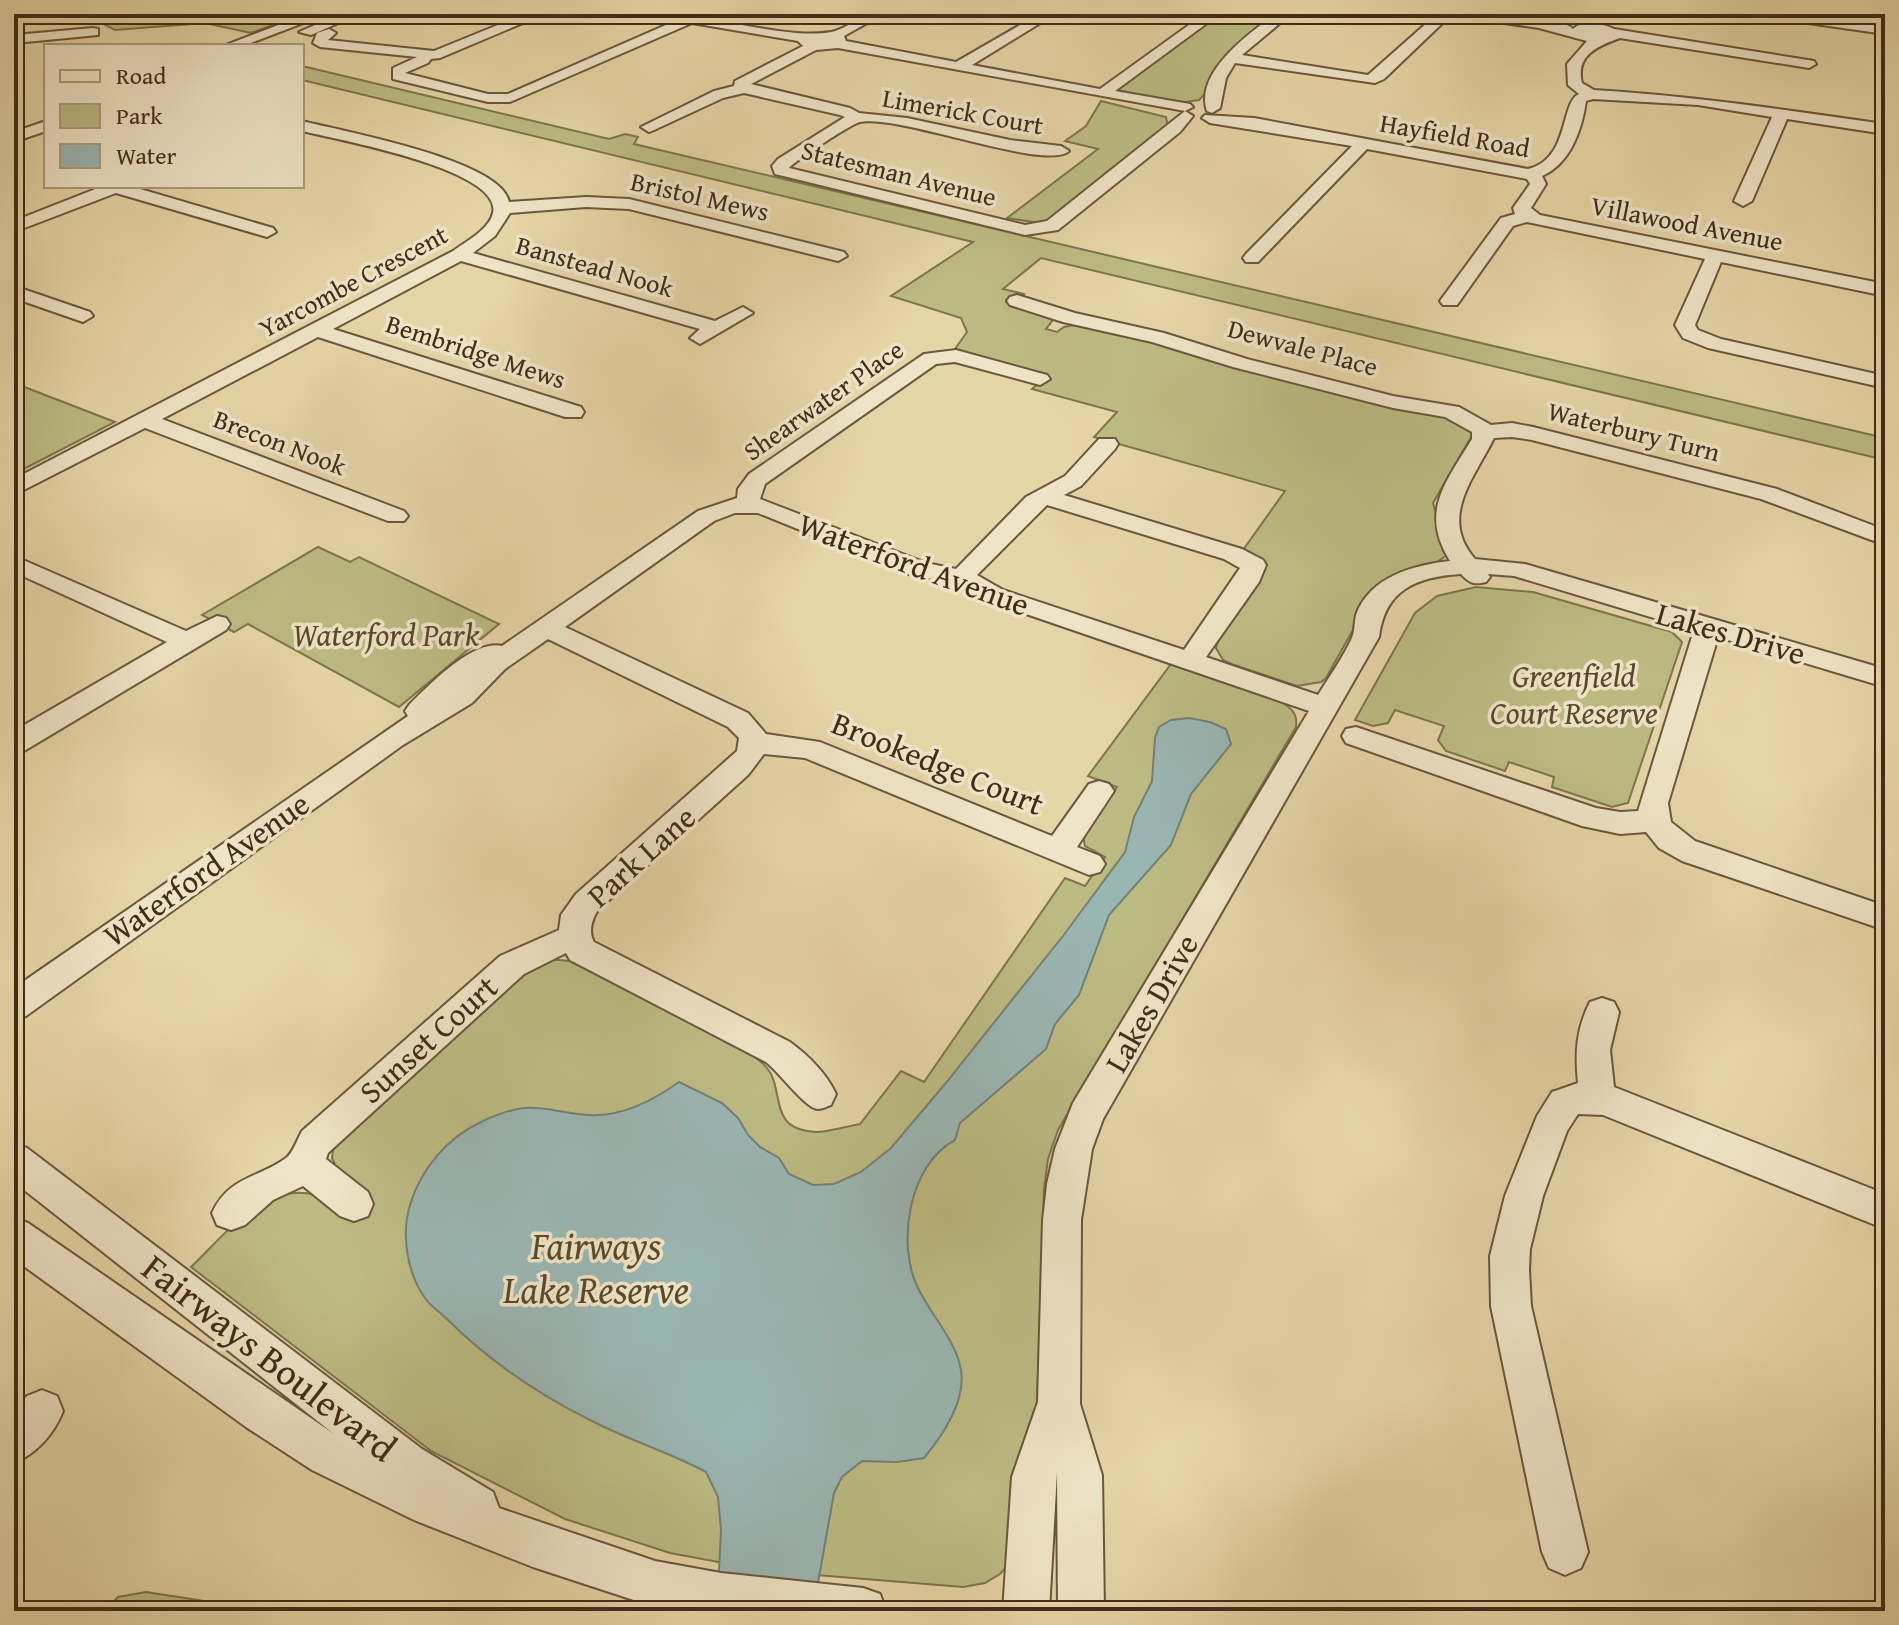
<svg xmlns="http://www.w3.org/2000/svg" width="1899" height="1625" font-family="'Gentium Book Plus',serif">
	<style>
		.green { fill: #bcbb83; stroke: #7e744e; stroke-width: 2 }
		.water { fill: #9ab6b2; stroke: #767f74; stroke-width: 2 }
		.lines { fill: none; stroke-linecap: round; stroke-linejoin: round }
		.minor-casing { stroke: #6a573c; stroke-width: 4 }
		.minor { fill: #efe4c6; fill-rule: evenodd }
		.labels { text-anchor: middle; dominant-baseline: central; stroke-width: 7; stroke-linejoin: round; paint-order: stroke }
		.far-street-label { font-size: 26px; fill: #412d18; stroke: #efe4c6 }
		.street-label { font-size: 32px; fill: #412d18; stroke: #efe4c6 }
		.park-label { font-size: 32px; font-style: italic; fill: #5a492d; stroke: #efe4c6 }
		.near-park-label { font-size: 38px; font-style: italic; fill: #5a492d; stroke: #efe4c6 }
		.near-street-label { font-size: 38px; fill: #412d18; stroke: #efe4c6 }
	</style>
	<rect width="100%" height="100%" fill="#e6d5a7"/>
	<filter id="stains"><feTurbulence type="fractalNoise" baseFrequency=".0025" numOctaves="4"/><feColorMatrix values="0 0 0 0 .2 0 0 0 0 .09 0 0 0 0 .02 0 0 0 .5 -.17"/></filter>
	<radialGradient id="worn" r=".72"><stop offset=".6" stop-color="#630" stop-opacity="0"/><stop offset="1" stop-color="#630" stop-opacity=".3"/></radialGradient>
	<g class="green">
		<path d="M113,14H219L273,25L251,33L205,23L115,30L105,25Z"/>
		<path d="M1191,14H1279L1199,100L1178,103L1136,96L1116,89L1209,21Z"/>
		<path d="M302,66L609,139L625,134L638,137L634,144L1885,438V460L1041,258L1003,289L1024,294L1015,303L1050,316L1052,321L1046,329L1057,332L1064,327L1080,324L1448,417L1472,430L1471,437L1433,503L1447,555L1362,614L1326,678L1321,682L1297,686L1231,664L1223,660L1216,648L1219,637L1265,570L1264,562L1243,550L1285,491L1094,437L1117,412L1032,389L1045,377L955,349L967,332L961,318L891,296L973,242L302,80Z"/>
		<path d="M1101,101L1166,117L1168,127L1046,224L1007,218L1098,149L1065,141L1086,126Z"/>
		<path d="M14,383L115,422L14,474Z"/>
		<path d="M318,547L350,562L359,557L499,624L399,707L248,624L234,632L202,615Z"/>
		<path d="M1476,587L1533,592L1672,632L1682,642L1628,803L1612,807L1552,787L1554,777L1509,762L1505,771L1446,751L1438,740L1444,726L1395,710L1388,723L1373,726L1355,720L1415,613L1437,596Z"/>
		<path d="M1171,664L1280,701C1291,708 1298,713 1296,727L1058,1130L1048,1159L1044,1189L1037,1404L1023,1464L1013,1560L1000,1574L985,1583L963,1587L767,1571L670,1553L565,1519L431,1451L191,1267C224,1236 264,1181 315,1195L338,1171L332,1158L334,1144L523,969L548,959L570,961L748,1052C757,1059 765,1063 771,1074C783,1098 771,1130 816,1132C830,1132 847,1126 860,1124L901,1071L924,1082L1065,878L1085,886L1105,857L1085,846L1083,836L1117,787L1088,776Z"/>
		<path d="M146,1592L269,1611H105L118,1597Z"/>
	</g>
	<path class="water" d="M1189,718L1210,722L1226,729L1231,744L1191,794L1171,845L1109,915L1079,995L1055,1024L1046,1049L960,1123L955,1140C909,1164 896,1244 918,1288C930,1314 956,1340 961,1370C966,1402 943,1435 924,1458L897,1462L862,1461L842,1477L834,1493L813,1611H717L721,1530L718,1497L706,1472C669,1452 628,1440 590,1420C538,1394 488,1360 447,1319C440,1312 430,1306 425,1298C407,1273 401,1234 410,1205C421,1168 448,1137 483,1121C533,1098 540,1111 589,1115C621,1117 654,1100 679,1082L722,1103L738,1118L748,1135L760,1147L779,1158L789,1174L813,1185L834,1184L861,1172L891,1148L945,1084L1063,936L1125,852L1134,817L1152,781L1155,738L1159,727L1171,720Z"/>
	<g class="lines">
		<g class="minor-casing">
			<g id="minor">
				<path d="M307,14H327L243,46H223Z"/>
				<path d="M340,14H359L311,35L299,32Z"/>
				<path d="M525,14H544L440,58L431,59L428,63L405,73L488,94H508L675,21L667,19V14H684C724,20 793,39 831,32C851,28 856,14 883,14L844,36L846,41L956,62L1039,14H1055L972,65L1100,89L1193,22L1173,14H1194L1210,21L1115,91L1190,104L1193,107L1185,111L1193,116L1180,132L1058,230L1025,235L775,174L772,166L778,159L845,117L840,115L744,93L723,98L654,130L649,132L641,127L714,91L734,86L735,81L803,46L798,41L692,23L510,102H488L393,79V68L417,57L320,47L313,43L317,33L329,29L336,33L328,40L434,51ZM838,48L1185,111L1047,221L1025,225L789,168C795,161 851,124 860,122C900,114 1046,172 1069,151L1061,146L1010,140L907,118L859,113L850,108L751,84L816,50Z"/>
				<path d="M1276,14H1291L1242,55L1368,75L1437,14H1452L1384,79L1375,83L1235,63L1226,78L1220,108L1212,113L1207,111C1194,73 1249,33 1276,14Z"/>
				<path d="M1463,14C1489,14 1556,14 1573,29C1583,20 1602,23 1614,29L1814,61L1816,64L1809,68L1620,38C1598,46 1575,55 1582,83L1594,90C1694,96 1787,110 1885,124V134L1787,119L1752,201L1743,206L1734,201L1772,117L1698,105L1593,99L1586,101C1582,130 1570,164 1542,176L1546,184L1531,208L1540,215L1885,284V296L1721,262L1695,325L1698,330L1721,339L1885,376V388L1708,348L1683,338L1675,325L1705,259L1527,222L1513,226L1457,305H1443L1440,301L1501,218L1515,214L1513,208L1530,184L1527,179L1367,149L1258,262H1246L1243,258L1246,254L1352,146L1210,123L1202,118L1205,115L1254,118L1528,169C1570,159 1560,102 1579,94L1568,85L1567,64L1587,41L1539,28L1470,18Z"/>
				<path d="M1765,14H1800L1885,26V34L1772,18Z"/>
				<path d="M93,28L98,29V35L26,42L19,38L26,34Z"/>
				<path d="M46,121V131L14,142V132Z"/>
				<path d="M302,121C341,131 502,160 509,202L586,197L629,199L844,252L847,256L838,261L629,209L586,207L510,213L495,236L473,253L715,321L743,307L753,313L700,344L690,338L700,329L461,261L333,329L581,407L584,412L581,417H565L318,337L162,419L404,511L408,516L404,521H388L145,428L14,495V479L453,251C465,242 489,230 493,213C503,169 334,139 302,131Z"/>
				<path d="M103,186H130L273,228L276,232L267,237L116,193L14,232V221Z"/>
				<path d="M14,286L90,312L93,316L83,322L14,298Z"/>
				<path d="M1017,295L1075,313L1164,333L1247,359L1393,396L1459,407L1491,425L1512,423L1533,427L1777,489L1885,530V545L1761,499L1532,440L1512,437L1494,438C1475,477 1438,517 1475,559L1525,564L1885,669V687L1718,637L1668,803L1671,822L1695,841L1885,906V930L1682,861L1659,848L1646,832L1620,834L1582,826L1346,743L1342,736L1346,729L1356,727L1596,808L1620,812L1638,811L1694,630L1514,576L1488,574L1490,577L1486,582C1474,585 1469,583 1461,574C1417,577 1385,589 1379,637L1103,1119L1092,1149L1081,1220L1080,1404L1102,1475L1104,1611H1058L1057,1472L1049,1611H1003L1012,1477L1038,1402L1043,1220L1047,1184L1055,1149L1073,1103L1309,711L985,600L955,583L911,575L758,513H735L714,521L565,627L748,713L766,734L820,742L1052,836L1089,784L1099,781L1109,784L1114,791L1077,847L1100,856L1105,864L1100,872L1089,875L805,758L764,754L748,775L598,910C592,919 588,932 594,942L790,1042C809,1056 826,1073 836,1094L831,1105C827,1106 823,1109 818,1109C806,1109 779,1072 766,1062L570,960L566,953L524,974L328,1153L326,1159L368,1192L373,1204L368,1216L354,1221L340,1216L303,1186L273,1200L245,1225L231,1230L217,1225L212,1213C229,1176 259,1178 286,1158C293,1153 298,1138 302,1131L500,956L559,930L561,915L576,894L737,751L739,738L728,727L548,639L505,669L472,703L403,745L26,1016L14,1020V988L408,716L405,711L409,705C428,686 473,639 502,646L698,511L737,498L738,489L749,474L924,354L956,350L1047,375L1050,379L1040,385L955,362L936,364L765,484L760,499L926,563L956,569L1026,497L1065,476L1099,439H1115L1118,444L1115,449L1081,486L1064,495L1242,549L1263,560L1266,565L1259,582L1206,657L1318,695C1329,677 1342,659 1351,640C1355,632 1354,624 1356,615C1370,576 1414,565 1450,561C1419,512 1446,482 1472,439V432L1445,417L1393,408L1233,367L1152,342L1063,322L1010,305L1007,301L1010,297ZM1047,505L1224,559L1240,568L1184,650L1003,590L977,575Z"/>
				<path d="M14,556L186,631L217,616L226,618L230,624L226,630L24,751L14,754V731L167,642L14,572Z"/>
				<path d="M1602,998L1614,1002L1619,1012L1610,1050L1614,1087L1885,1194V1229L1603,1115L1578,1114L1567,1131L1543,1196L1530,1249L1529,1270L1531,1306L1588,1552L1581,1568L1565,1575L1549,1568L1542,1552L1491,1306L1490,1256L1505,1196L1537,1116L1552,1092L1578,1083C1575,1054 1576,1029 1590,1002Z"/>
				<path d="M14,1144L27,1148L422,1449L493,1492L499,1508L655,1561L721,1573L863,1588L880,1594L886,1611H676L655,1607L533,1567L414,1520L312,1470L246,1427L14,1259V1218L28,1223L334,1434L14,1182Z"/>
				<path d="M42,1390L57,1396L63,1411C54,1434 37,1453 14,1463V1410L27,1396Z"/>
			</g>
		</g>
		<use href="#minor" class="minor"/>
	</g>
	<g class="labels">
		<g class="far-street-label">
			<text transform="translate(963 111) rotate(10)">Limerick Court</text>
			<text transform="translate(1455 135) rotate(10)">Hayfield Road</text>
			<text transform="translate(899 173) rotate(14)">Statesman Avenue</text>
			<text transform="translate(700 196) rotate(13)">Bristol Mews</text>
			<text transform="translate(1687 223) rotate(11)">Villawood Avenue</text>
			<text transform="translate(595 266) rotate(16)">Banstead Nook</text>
			<text transform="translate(353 281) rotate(-28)">Yarcombe Crescent</text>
			<text transform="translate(1303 347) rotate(15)">Dewvale Place</text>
			<text transform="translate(476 351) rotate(18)">Bembridge Mews</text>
			<text transform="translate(823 400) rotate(-35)">Shearwater Place</text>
			<text transform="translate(1634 431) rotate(14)">Waterbury Turn</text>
			<text transform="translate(280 442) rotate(21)">Brecon Nook</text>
		</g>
		<g class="street-label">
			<text transform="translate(914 564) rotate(20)">Waterford Avenue</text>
			<text transform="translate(1731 633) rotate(16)">Lakes Drive</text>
			<text transform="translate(938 763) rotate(22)">Brookedge Court</text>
			<text transform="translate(641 856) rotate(-42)">Park Lane</text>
			<text transform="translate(206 869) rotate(-35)">Waterford Avenue</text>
			<text transform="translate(1151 1003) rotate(-60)">Lakes Drive</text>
			<text transform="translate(428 1039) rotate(-42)">Sunset Court</text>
		</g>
		<g class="park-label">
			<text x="386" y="634">Waterford Park</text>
			<text x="1574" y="675">Greenfield<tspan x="1574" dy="37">Court Reserve</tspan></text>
		</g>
		<g class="near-park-label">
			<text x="596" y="1245">Fairways<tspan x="596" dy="44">Lake Reserve</tspan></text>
		</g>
		<g class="near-street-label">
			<text transform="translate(270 1357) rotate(38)">Fairways Boulevard</text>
		</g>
	</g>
	<rect width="1899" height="1625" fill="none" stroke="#e6d5a7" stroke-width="48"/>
	<rect x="16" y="16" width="1867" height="1593" fill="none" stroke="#412d18" stroke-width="4"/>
	<rect x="24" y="24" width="1851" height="1577" fill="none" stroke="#412d18" stroke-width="2"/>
	<rect x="44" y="44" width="260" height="144" fill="#efe4c6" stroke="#a99b80" stroke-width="2"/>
	<rect x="60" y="70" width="40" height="12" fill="#efe4c6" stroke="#a99b80" stroke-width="2"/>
	<text x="116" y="84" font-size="24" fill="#412d18">Road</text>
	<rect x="60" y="104" width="40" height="24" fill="#bcbb83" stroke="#a99b80" stroke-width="2"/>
	<text x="116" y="124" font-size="24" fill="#412d18">Park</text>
	<rect x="60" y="144" width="40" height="24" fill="#9ab6b2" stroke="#a99b80" stroke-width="2"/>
	<text x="116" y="164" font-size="24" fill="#412d18">Water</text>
	<rect width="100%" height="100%" filter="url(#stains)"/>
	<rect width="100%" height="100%" fill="url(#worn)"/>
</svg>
